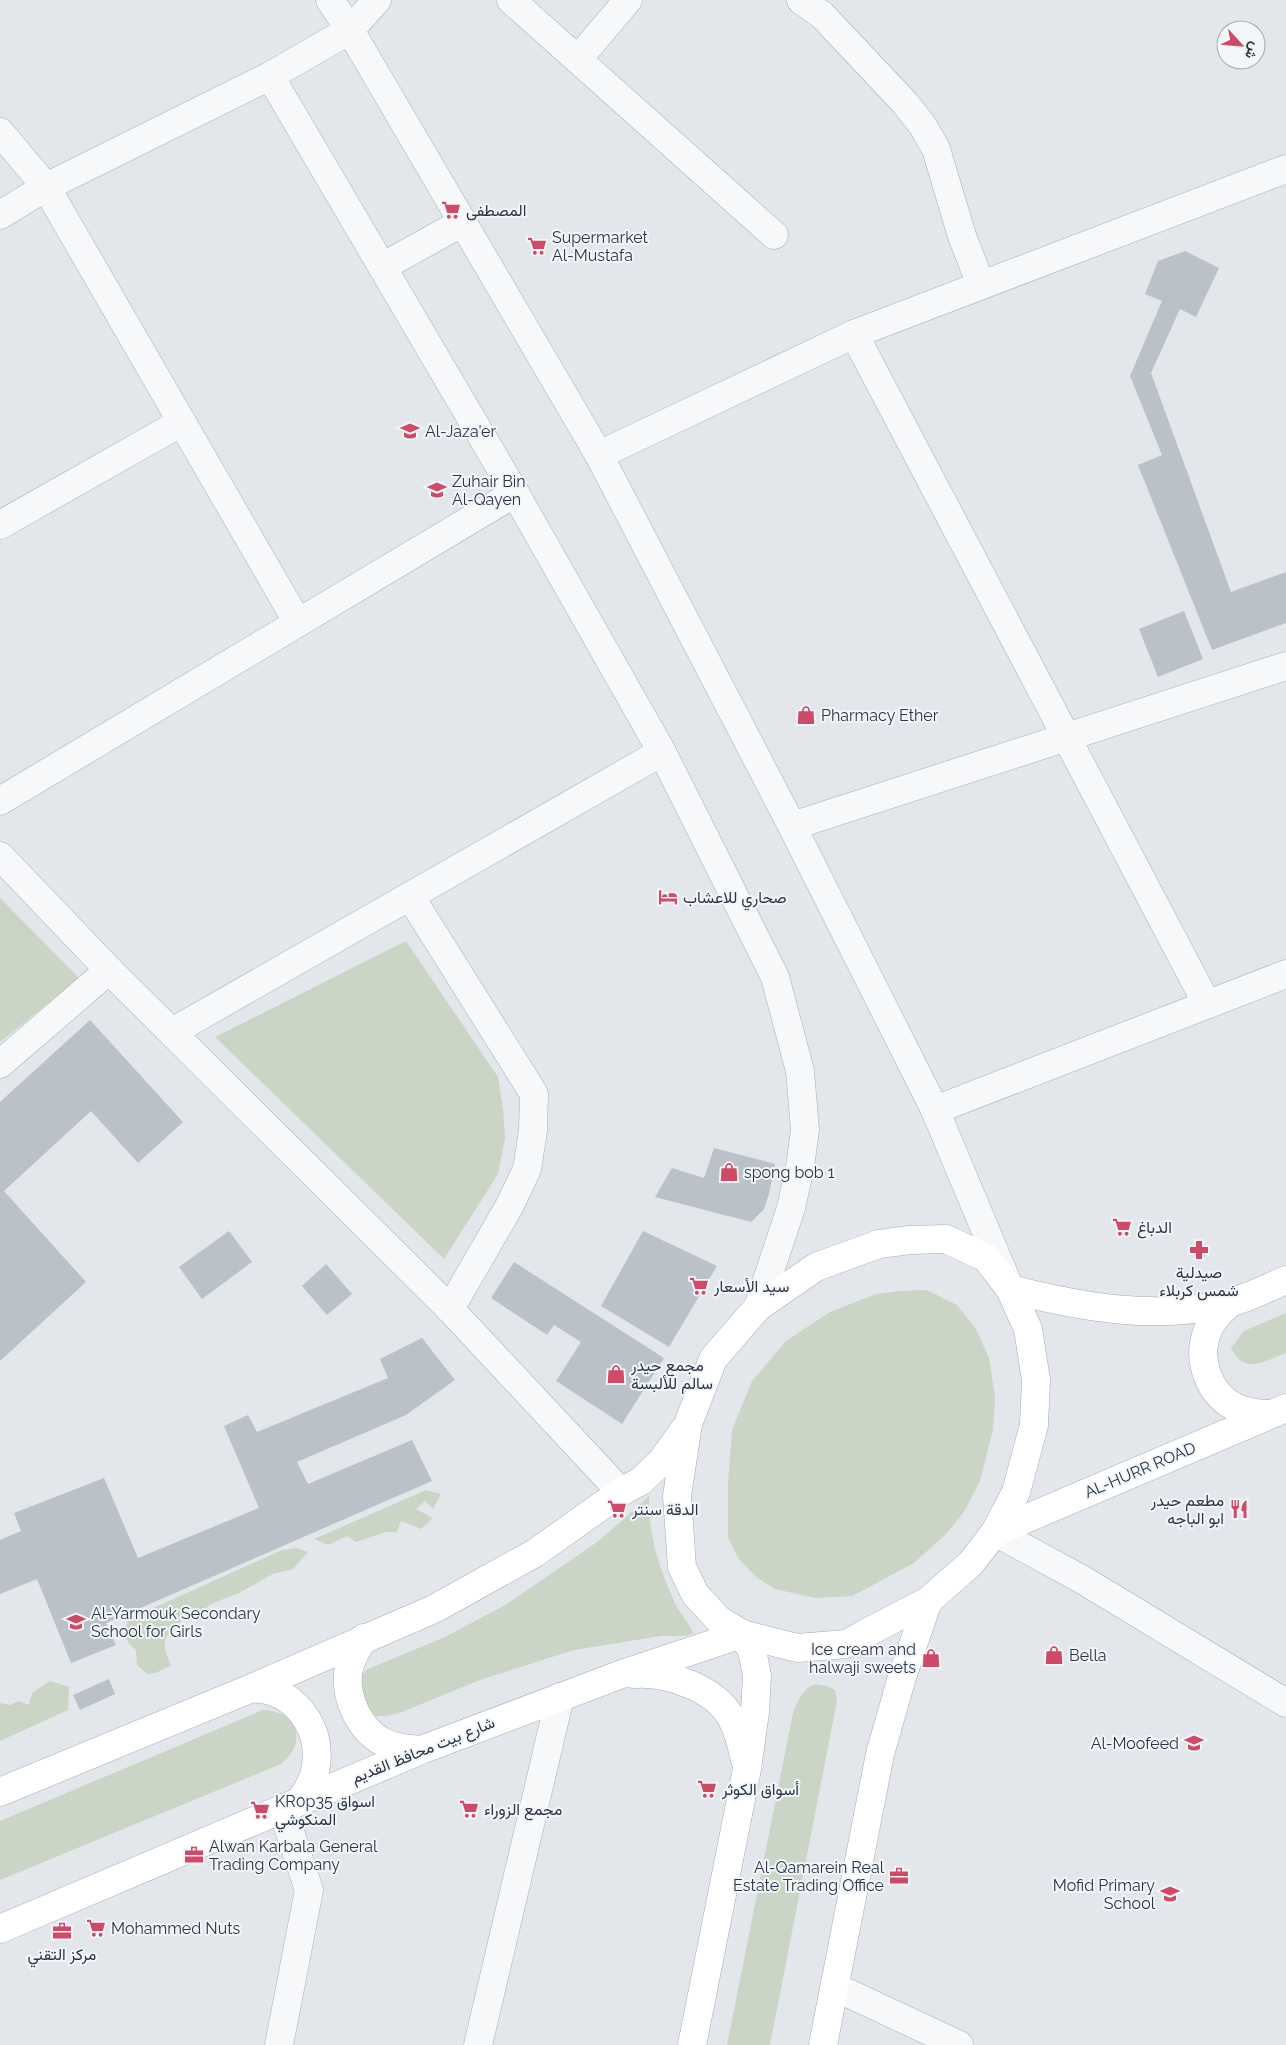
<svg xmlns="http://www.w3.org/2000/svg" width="1286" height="2045" font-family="Raleway,Vazirmatn,sans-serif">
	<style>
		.green { fill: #cad5c5 }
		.building { fill: #bbc1c9 }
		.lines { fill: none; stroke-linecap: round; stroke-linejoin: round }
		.minor-casing { stroke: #a8aeb6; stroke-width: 29 }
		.major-casing { stroke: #a3acb7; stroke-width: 29 }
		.minor { stroke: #f6f8fa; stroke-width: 28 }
		.major { stroke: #fff; stroke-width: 28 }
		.labels { text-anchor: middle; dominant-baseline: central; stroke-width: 4; stroke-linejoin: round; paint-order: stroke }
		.poi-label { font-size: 16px; fill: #2b3544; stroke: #f3f6f9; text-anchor: start }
		.street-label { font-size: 16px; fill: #2b3544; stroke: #f3f6f9 }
	</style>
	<rect width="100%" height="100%" fill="#e3e7eb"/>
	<g class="green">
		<path d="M0,898L79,978L0,1042Z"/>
		<path d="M406,941L498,1077L503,1109L505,1138L498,1174L444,1259L215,1037Z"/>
		<path d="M927,1290L957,1305L976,1329L989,1358L995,1397L993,1430L980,1481L964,1512L946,1534L914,1563L873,1585L852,1596L815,1598L775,1589L756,1577L738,1558L728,1538V1483L732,1430L752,1381L786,1341L830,1312L876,1294L900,1291Z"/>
		<path d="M1286,1313V1353C1264,1361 1245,1376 1231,1348L1244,1331Z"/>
		<path d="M426,1490L441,1494L433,1509L425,1501L416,1509L433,1518L421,1529L401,1521L397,1532H386L356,1542L347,1536L328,1545L314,1539Z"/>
		<path d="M649,1496C649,1539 658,1565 675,1603C680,1614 689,1622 693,1633L687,1636H661L574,1650L480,1680L402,1712L387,1716H376L365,1707L358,1678L368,1669L445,1637L507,1604L600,1540Z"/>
		<path d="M297,1548L308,1552L293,1569L273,1574L239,1593L211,1604L196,1616H185C167,1637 158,1637 171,1665L156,1673L147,1674L137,1665L136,1650C125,1642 122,1632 129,1619L282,1550Z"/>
		<path d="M50,1681L69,1687L68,1710L0,1741V1703L10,1705L19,1701L29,1705L32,1693Z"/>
		<path d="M815,1684L827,1686L835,1690L837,1701L770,2045H727L793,1713C798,1701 802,1689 815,1684Z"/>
		<path d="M263,1710C298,1711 308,1742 281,1764L0,1880V1821Z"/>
	</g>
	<g class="building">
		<path d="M1185,251L1219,268L1196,317L1180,309L1151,373L1231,592L1286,572V623L1212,650L1138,465L1162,455L1130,376L1162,301L1145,294L1158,261Z"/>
		<path d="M1184,611L1203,659L1158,677L1139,629Z"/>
		<path d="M90,1020L183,1122L138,1163L91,1111L4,1191L86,1282L0,1361V1102Z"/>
		<path d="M714,1148L775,1164L769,1194L764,1209L751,1222L655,1197L672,1168L704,1178Z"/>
		<path d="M229,1231L252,1262L202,1299L179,1267Z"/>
		<path d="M643,1231L717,1266L669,1347L601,1306Z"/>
		<path d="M514,1262L664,1358L622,1424L556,1381L581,1342L554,1325L547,1335L491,1298Z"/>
		<path d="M326,1264L352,1294L327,1315L302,1286Z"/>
		<path d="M422,1338L455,1380L406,1415L297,1462L308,1484L412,1440L432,1481L106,1623L116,1645L71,1663L37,1579L0,1594V1540L21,1531L14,1513L104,1478L138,1558L259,1508L224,1426L248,1415L257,1432L388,1378L380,1359Z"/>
		<path d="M109,1679L115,1694L80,1710L73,1695Z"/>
	</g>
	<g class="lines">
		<g class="minor-casing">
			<g id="minor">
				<path d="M330,0L350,30L599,455L792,826L935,1110L1006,1279"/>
				<path d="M511,0L774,235"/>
				<path d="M801,0L822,15L905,103L923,126L936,149L962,236L981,285"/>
				<path d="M578,59L628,0"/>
				<path d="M270,76L515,493L662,752L775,977L800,1071L805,1130L800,1167L791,1208L758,1307"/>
				<path d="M0,132L46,187L298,623"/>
				<path d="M0,215L46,187L270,76L350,30L377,0"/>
				<path d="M382,267L463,222"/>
				<path d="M854,334L1207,1004"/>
				<path d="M599,455L854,334L1286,169"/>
				<path d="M0,525L182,422"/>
				<path d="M0,801L515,493"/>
				<path d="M792,826L1286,666"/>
				<path d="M0,856L109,970L450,1309L621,1492"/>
				<path d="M410,896L534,1094L533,1131L527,1169L510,1205L450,1309"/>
				<path d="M172,1032L662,752"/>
				<path d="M0,1064L109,970"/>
				<path d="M935,1110L1286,974"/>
				<path d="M995,1532L1083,1580L1286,1703"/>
				<path d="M835,1987L959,2045"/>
				<path d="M279,2045L309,1890L282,1808"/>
				<path d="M478,2045L560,1697"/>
			</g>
		</g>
		<g class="major-casing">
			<g id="major">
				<path d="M946,1239L986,1258L1010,1289L1028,1329L1036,1380L1034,1425L1016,1492L995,1532L971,1563L928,1601L874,1629L846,1644L797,1648L742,1634L719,1620L695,1594L682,1567L677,1496L688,1424L713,1359L758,1307L816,1267L879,1244L910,1240Z"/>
				<path d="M1010,1289C1080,1307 1157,1321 1229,1303C1248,1298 1267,1288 1286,1280"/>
				<path d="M1230,1303C1221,1311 1213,1318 1208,1330C1196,1358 1208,1395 1237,1408C1248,1413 1259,1414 1271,1414"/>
				<path d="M995,1532L1286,1408"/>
				<path d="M364,1638C357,1649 350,1660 348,1673C345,1699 360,1730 383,1742C395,1748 408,1749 421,1750"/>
				<path d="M634,1674C667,1672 716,1688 732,1719C739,1732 742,1746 745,1760"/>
				<path d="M252,1688C258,1689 265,1689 271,1691C302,1701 321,1733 316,1765C315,1778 308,1789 301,1800"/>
				<path d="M0,1792L252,1688L434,1609L535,1553L621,1492L641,1481L661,1462L684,1430"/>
				<path d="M0,1929L421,1750L622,1674L742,1634L752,1650L757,1676L755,1712L747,1769L692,2045"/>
				<path d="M823,2045L880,1754L902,1677L928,1601"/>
			</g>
		</g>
		<use href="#minor" class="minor"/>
		<use href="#major" class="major"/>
	</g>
	<defs>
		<g id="supermarket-bare" transform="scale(1.5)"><path d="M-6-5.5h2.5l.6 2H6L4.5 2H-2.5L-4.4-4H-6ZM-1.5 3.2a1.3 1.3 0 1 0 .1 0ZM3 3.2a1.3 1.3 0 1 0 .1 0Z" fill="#cf4a66" stroke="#f3f6f9" stroke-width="2.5" paint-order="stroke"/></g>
		<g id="school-bare" transform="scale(1.5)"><path d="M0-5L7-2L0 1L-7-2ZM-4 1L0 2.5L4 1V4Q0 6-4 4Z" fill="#cf4a66" stroke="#f3f6f9" stroke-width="2.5" paint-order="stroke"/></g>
		<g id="shop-bare" transform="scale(1.5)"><path d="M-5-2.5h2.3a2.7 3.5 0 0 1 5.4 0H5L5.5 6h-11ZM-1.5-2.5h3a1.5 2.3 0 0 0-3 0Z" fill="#cf4a66" stroke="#f3f6f9" stroke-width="2.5" paint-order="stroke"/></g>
		<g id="hotel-bare" transform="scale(1.5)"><path d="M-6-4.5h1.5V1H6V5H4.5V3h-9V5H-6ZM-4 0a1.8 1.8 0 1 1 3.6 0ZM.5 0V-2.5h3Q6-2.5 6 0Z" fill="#cf4a66" stroke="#f3f6f9" stroke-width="2.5" paint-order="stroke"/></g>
		<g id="pharmacy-bare" transform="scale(1.5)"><path d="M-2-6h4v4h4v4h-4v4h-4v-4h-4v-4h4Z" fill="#cf4a66" stroke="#f3f6f9" stroke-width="2.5" paint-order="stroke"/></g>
		<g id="restaurant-bare" transform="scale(1.5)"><path d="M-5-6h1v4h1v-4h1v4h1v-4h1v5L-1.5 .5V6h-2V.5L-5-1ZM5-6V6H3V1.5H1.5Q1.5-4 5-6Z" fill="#cf4a66" stroke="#f3f6f9" stroke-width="2.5" paint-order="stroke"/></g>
		<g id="office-bare" transform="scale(1.5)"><path d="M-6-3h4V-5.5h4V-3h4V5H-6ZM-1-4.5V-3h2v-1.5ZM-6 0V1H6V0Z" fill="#cf4a66" stroke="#f3f6f9" stroke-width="2.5" paint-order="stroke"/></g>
	</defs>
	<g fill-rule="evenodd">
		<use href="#supermarket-bare" x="451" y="210"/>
		<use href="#supermarket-bare" x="537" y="246"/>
		<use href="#school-bare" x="410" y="431"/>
		<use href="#school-bare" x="437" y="490"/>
		<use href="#shop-bare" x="806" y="715"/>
		<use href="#hotel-bare" x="668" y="897"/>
		<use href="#shop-bare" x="729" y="1172"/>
		<use href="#supermarket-bare" x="1122" y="1227"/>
		<use href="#pharmacy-bare" x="1199" y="1250"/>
		<use href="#supermarket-bare" x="699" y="1286"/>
		<use href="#shop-bare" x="616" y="1374"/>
		<use href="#supermarket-bare" x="617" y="1509"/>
		<use href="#restaurant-bare" x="1239" y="1509"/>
		<use href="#school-bare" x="76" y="1622"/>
		<use href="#shop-bare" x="1054" y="1655"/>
		<use href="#shop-bare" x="931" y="1658"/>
		<use href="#school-bare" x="1194" y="1743"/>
		<use href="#supermarket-bare" x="707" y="1789"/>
		<use href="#supermarket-bare" x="469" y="1809"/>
		<use href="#supermarket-bare" x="260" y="1810"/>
		<use href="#office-bare" x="194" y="1855"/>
		<use href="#office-bare" x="899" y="1876"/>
		<use href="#school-bare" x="1170" y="1894"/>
		<use href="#supermarket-bare" x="96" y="1928"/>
		<use href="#office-bare" x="62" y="1931"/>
	</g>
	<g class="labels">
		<g class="poi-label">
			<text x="466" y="210">المصطفى</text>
			<text x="552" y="237">Supermarket<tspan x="552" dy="18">Al-Mustafa</tspan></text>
			<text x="425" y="431">Al-Jaza'er</text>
			<text x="452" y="481">Zuhair Bin<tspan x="452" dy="18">Al-Qayen</tspan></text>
			<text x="821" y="715">Pharmacy Ether</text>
			<text x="683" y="897">صحاري للاعشاب</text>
			<text x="744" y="1172">spong bob 1</text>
			<text x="1137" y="1227">الدباغ</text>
			<text x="1199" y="1272" text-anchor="middle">صيدلية<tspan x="1199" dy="18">شمس كربلاء</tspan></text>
			<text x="714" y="1286">سيد الأسعار</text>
			<text x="631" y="1365">مجمع حيدر<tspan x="631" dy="18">سالم للألبسة</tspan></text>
			<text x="1224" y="1500" text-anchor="end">مطعم حيدر<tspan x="1224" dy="18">ابو الباجه</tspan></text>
			<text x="632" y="1509">الدقة سنتر</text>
			<text x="91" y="1613">Al-Yarmouk Secondary<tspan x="91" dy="18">School for Girls</tspan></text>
			<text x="916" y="1649" text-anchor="end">Ice cream and<tspan x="916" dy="18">halwaji sweets</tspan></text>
			<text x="1069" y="1655">Bella</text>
			<text x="1179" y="1743" text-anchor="end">Al-Moofeed</text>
			<text x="722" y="1789">أسواق الكوثر</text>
			<text x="275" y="1801">KR0p35 اسواق<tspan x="275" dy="18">المنكوشي</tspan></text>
			<text x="484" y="1809">مجمع الزوراء</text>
			<text x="209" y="1846">Alwan Karbala General<tspan x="209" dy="18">Trading Company</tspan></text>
			<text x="884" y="1867" text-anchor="end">Al-Qamarein Real<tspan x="884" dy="18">Estate Trading Office</tspan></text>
			<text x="1155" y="1885" text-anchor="end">Mofid Primary<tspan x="1155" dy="18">School</tspan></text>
			<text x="111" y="1928">Mohammed Nuts</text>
			<text x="62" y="1954" text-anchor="middle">مركز التقني</text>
		</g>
		<g class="street-label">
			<text transform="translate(1140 1470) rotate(-23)">AL-HURR ROAD</text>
			<text transform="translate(423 1750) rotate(-22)">شارع بيت محافظ القديم</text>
		</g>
	</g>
	<g transform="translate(1241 45) rotate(116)"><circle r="24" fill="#f3f6f9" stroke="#a3a9b1"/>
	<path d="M0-4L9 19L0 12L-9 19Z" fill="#cf4a66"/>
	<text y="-8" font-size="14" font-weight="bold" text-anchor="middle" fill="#2b3544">ش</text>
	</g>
</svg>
